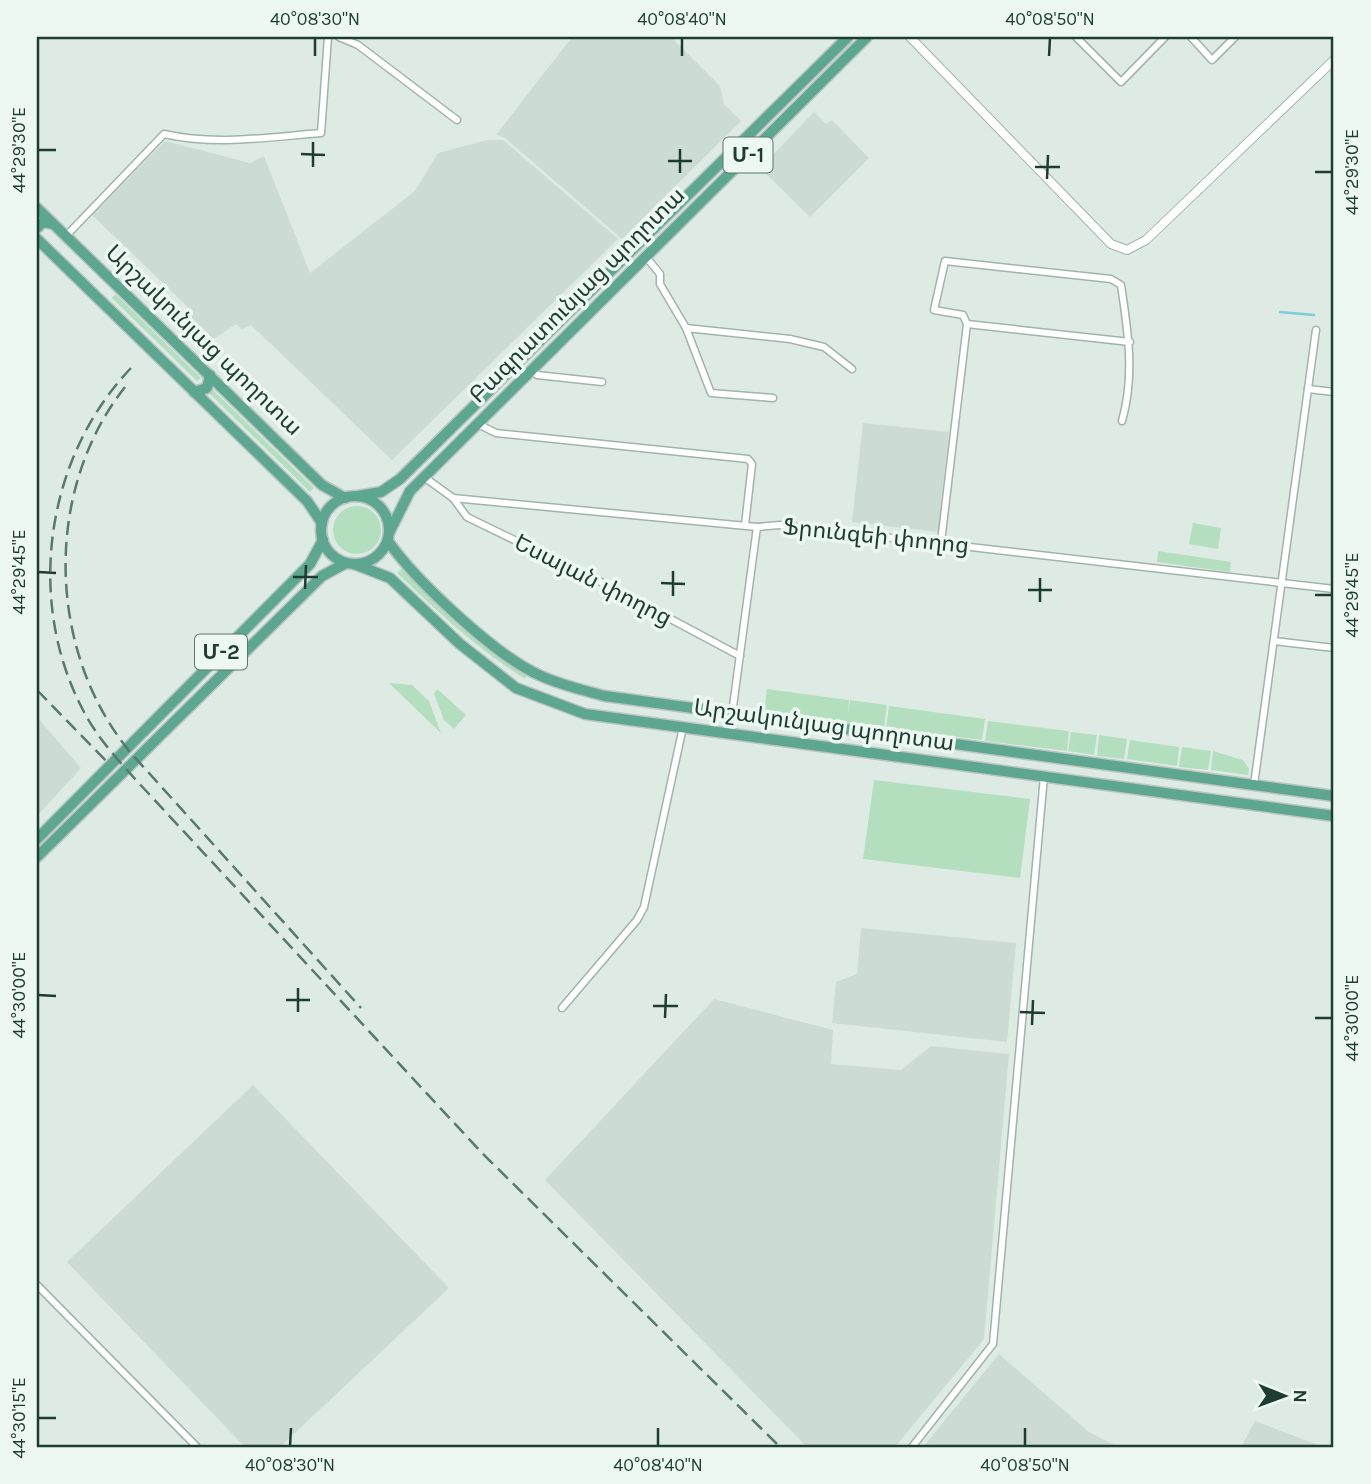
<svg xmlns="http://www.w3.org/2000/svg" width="1371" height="1484" font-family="Karla,'Noto Sans Armenian',sans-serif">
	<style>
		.built { fill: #ccdbd4 }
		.green { fill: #b4dfbe }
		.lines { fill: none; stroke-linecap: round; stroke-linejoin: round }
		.stream { stroke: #7ecdd8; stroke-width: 2.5 }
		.minor-casing { stroke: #a0b3ac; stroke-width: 9 }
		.tertiary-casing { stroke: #a0b3ac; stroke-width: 10 }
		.primary-casing { stroke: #bbc5c2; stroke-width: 13 }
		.minor { stroke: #fff; stroke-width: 6 }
		.tertiary { stroke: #fff; stroke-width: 8 }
		.primary { stroke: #5da690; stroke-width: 10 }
		.rail { stroke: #57796e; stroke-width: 2.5; stroke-dasharray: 14 7; stroke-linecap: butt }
		.ticks { fill: none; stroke: #1d3d33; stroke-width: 2.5 }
		.labels { text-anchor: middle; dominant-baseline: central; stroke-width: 7; stroke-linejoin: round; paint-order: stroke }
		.shield { fill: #eef8f3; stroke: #5c756d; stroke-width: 2 }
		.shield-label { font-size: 21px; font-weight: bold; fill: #1d3d33 }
		.street-label { font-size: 23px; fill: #1d3d33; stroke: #eef8f3 }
		.neatline { fill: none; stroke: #1d3d33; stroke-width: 2.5 }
		.ticks-label { font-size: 18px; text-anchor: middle; fill: #1d3d33 }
	</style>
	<rect width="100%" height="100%" fill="#deebe5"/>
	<g class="built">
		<path d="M572,37H671L720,86L724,104L741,121L622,239L504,137L496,135Z"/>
		<path d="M814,112L826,124L832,120L869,158L810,217L760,168Z"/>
		<path d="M488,140H503L618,239L392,460L251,325L242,329L236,324L214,339L187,315L192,311L92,215L165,141L250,163L264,156L310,273L415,191L438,153Z"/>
		<path d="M863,423L949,432L938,532L852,522Z"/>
		<path d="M37,717L81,768L37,816Z"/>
		<path d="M861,928L1016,943L1007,1042L832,1023L836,982L857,974Z"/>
		<path d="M714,999L833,1030L831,1064L901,1070L931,1046L1009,1054L984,1339L895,1447H807L545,1180Z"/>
		<path d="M253,1085L449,1288L280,1447H245L67,1262Z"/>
		<path d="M999,1354L1089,1432L1118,1447H923Z"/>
		<path d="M1255,1421L1323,1447H1241Z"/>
	</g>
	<g class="green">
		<path d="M115,294L201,378L197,381L112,298Z"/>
		<path d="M213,390L314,488L310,492L209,393Z"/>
		<circle cx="357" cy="530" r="24"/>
		<path d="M1193,523L1221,528L1218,549L1189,544Z"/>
		<path d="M1158,551L1231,562L1230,572L1157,562Z"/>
		<path d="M401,569L489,649L527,674L525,679C477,649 438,612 397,573Z"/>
		<path d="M389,683L412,685L429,701L441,733Z"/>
		<path d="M437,689L466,715L454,729L444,720L434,694Z"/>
		<path d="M767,689L849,700L848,715L850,700L887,705L884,727L764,711Z"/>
		<path d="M889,706L985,719L982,740L886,728Z"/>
		<path d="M988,721L1069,731L1067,751L985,741Z"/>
		<path d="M1071,732L1097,735L1094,755L1068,751Z"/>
		<path d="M1099,735L1127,739L1124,759L1097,756Z"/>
		<path d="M1130,740L1179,747L1177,766L1127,759Z"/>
		<path d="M1182,747L1211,751L1208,770L1179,767Z"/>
		<path d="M1213,751L1243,760L1249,769L1248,775L1211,770Z"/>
		<path d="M874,780L1030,799L1020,878L863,859Z"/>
	</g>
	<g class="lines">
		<path class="stream" d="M1280,312L1314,315"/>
		<g class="minor-casing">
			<g id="minor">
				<path d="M339,37L358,45L457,120"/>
				<path d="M1076,37L1121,82L1165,37"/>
				<path d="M1191,37L1212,60L1235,37"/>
				<path d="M66,236L164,134C216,146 269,137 321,133L328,37"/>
				<path d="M646,257L660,274V284L686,328L790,339L824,347L852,369"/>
				<path d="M967,324L1130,342"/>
				<path d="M686,328L711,393L773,398"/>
				<path d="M532,369L537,375L602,382"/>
				<path d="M1308,389L1334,392"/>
				<path d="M478,424L496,433L748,459L752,464L745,525"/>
				<path d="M424,477L453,498L757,527L780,525L1334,589"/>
				<path d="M453,498L467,517L607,585L740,656"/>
				<path d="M941,542L967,324L963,315L934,310L945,261L1111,279L1121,285C1128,332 1135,375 1122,421"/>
				<path d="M1274,641L1334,648"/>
				<path d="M732,714L757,527"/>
				<path d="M1254,785L1316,330"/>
				<path d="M562,1008L637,920L644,907L683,727"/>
				<path d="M37,1285L197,1447"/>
				<path d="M912,1447L993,1344L1044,776"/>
			</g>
		</g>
		<g class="tertiary-casing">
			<path id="tertiary" d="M910,37L1111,244L1127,250L1146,240L1334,60"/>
		</g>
		<g class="primary-casing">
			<g id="primary">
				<path d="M37,208L322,485L345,498"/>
				<path d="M37,228L43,222L53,224"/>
				<path d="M37,239L307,501L322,523"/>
				<path d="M194,392L207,388L210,375"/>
				<path d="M358,496L381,492L400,479L848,37"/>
				<circle cx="355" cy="530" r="34"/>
				<path d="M389,533L410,491L867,37"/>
				<path d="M388,541C415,580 496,656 539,675C560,685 583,690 605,696L1334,796"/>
				<path d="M354,564L390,578L460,644L516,688L585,714L1334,816"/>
				<path d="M37,839L310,564L323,540"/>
				<path d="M37,857L322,576L346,563"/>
			</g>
		</g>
		<use href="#minor" class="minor"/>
		<use href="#tertiary" class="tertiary"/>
		<use href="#primary" class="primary"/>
		<g class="rail">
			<path d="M131,368C45,458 25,602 84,712C97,737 117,759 136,780L482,1153L780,1447"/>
			<path d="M125,387C43,491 47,651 130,752L361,1008"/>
			<path d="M37,690L110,765"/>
		</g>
	</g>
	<path class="ticks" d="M315,56V38M682,56V38M1049,56L1050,38M38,150H56M301,154L325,155M668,161H692M313,167V142M1035,167H1060M1315,172H1332M680,173V149M1047,179L1048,155M38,572L56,573M293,577H318M661,583L685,584M305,589L306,565M1028,590H1052M1315,595H1332M673,596V571M1040,602V578M38,995L56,996M286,1000H310M653,1006H678M298,1012V988M1020,1012L1045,1013M665,1018L666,994M1315,1018H1332M1032,1025L1033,1000M38,1418H56M290,1446L291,1428M658,1446V1428M1025,1446V1428"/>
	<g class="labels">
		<g class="shield">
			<rect x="723.5" y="137.5" width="49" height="35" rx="5"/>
			<rect x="195" y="634.5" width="52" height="35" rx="5"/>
		</g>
		<g class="shield-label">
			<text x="748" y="155">Մ-1</text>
			<text x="221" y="652">Մ-2</text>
		</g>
		<g class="street-label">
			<text transform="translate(577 295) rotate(-45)">Բագրատունյաց պողոտա</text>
			<text transform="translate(204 340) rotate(44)">Արշակունյաց պողոտա</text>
			<text transform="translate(876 536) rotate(6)">Ֆրունզեի փողոց</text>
			<text transform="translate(593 580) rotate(27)">Եսայան փողոց</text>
			<text transform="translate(824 725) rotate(8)">Արշակունյաց պողոտա</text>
		</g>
	</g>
	<rect width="1371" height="1484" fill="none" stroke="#eef8f3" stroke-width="77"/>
	<g transform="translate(1284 1396) rotate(91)" stroke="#eef8f3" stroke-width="5" paint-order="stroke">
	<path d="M0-5L12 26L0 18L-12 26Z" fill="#1d3d33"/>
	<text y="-10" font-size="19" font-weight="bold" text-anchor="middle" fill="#1d3d33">N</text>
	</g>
	<rect x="38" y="38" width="1294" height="1408" class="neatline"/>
	<g class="ticks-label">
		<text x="315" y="25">40°08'30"N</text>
		<text x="682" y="25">40°08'40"N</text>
		<text x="1050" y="25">40°08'50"N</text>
		<text transform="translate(19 150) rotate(-90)" y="6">44°29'30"E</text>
		<text transform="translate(1352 172) rotate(-90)" y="6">44°29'30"E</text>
		<text transform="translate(19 572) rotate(-90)" y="6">44°29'45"E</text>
		<text transform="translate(1352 595) rotate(-90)" y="6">44°29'45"E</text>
		<text transform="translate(19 995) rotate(-90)" y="6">44°30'00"E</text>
		<text transform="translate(1352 1018) rotate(-90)" y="6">44°30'00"E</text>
		<text transform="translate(19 1418) rotate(-90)" y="6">44°30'15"E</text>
		<text x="290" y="1471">40°08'30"N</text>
		<text x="658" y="1471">40°08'40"N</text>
		<text x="1025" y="1471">40°08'50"N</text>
	</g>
</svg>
